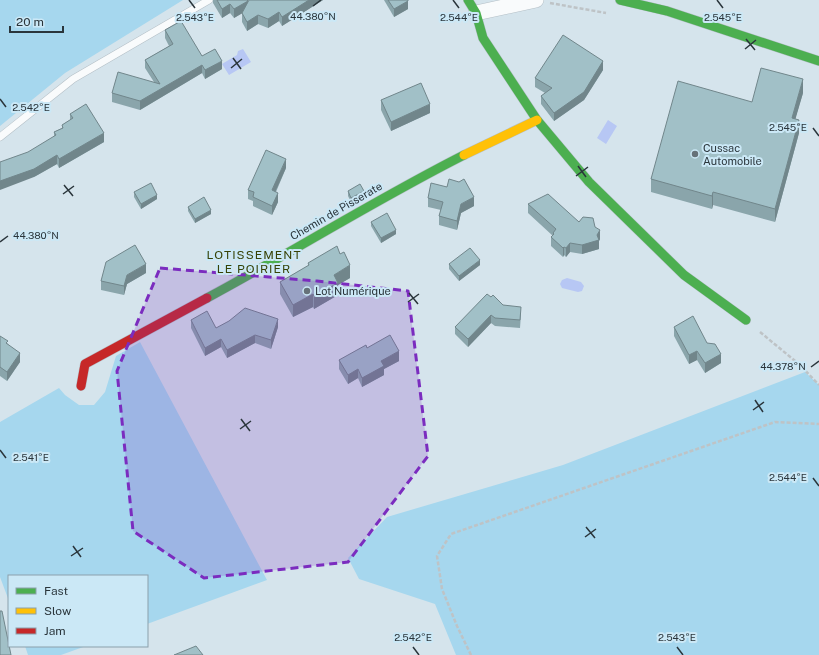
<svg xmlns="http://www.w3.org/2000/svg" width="819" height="655" font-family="'Public Sans',sans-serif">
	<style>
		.green { fill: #a6d7ee }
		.water { fill: #b7c7f4 }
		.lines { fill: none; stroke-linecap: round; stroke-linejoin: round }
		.lane-casing { stroke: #b4bfc6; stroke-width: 8 }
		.street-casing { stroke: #b4bfc6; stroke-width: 16 }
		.fast-casing { stroke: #b4bfc6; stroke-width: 10 }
		.slow-casing { stroke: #b4bfc6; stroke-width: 10 }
		.jam-casing { stroke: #b4bfc6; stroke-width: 10 }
		.path { stroke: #bec3c6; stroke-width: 2.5; stroke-dasharray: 4 2; stroke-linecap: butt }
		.lane { stroke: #f9fbfc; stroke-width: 7 }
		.street { stroke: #f9fbfc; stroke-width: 15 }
		.fast { stroke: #4caf50; stroke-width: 9 }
		.slow { stroke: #ffc107; stroke-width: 9 }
		.jam { stroke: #c62828; stroke-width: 9 }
		.wall { fill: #8aa5ab }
		.shaded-wall { fill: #71868b }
		.building { fill: #a1c0c7; stroke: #71868b }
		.marked { fill: #7b2cbf; fill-opacity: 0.2; stroke: #7b2cbf; stroke-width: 3; stroke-dasharray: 8 5; stroke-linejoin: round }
		.ticks { fill: none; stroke: #2a353b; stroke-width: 1.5 }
		.poi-dot { fill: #667279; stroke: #cbe8f6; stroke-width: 1.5 }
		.labels { text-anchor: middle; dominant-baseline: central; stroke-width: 4; stroke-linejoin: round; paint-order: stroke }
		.poi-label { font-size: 11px; fill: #2a353b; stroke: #cbe8f6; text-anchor: start }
		.street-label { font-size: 11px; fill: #2a353b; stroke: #cbe8f6 }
		.neighbourhood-label { font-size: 12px; letter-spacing: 1px; fill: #374206; stroke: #cbe8f6 }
		.ticks-label { font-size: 10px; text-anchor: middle; fill: #2a353b; stroke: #cbe8f6; stroke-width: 4; stroke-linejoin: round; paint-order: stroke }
	</style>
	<rect width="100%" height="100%" fill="#d5e4ec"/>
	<g class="green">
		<path d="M0,0H183L65,73L0,126Z"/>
		<path d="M140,342L267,580L147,624V576H9V601L0,577V422L59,388L65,395L79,405H94L105,392L116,356Z"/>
		<path d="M805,372L819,385V655H456L435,604L359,579L348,558L387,517L563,465Z"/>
		<path d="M25,646H86L61,655H28Z"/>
	</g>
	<g class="water">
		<path d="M243,49L251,62L229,75L222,64L237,55L238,51Z"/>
		<path d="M608,120L617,126L606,144L597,138Z"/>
		<path d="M567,278L581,282L584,286L582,291L578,292L562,288L560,284L562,280Z"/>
	</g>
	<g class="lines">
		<g class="lane-casing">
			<path id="lane" d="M0,137L73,79L209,0"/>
		</g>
		<g class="street-casing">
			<path id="street" d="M476,13L536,0"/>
		</g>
		<g class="fast-casing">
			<g id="fast">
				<path d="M468,0L476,13L483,38L537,120L589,182L684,275L746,320"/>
				<path d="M620,0L667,11L819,61"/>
				<path d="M207,298C294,251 377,199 464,155"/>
			</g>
		</g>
		<g class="slow-casing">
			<path id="slow" d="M464,155L537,120"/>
		</g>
		<g class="jam-casing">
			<path id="jam" d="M81,386L85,364L207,298"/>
		</g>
		<g class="path">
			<path d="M550,3L606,13"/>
			<path d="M760,332L800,365L819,385"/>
			<path d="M471,655L457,626L442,589L437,556L451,534L775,422L819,424"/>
		</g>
		<use href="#lane" class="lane"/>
		<use href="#street" class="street"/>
		<use href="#fast" class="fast"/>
		<use href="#slow" class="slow"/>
		<use href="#jam" class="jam"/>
	</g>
	<g class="wall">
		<path d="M213,0H247L248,2L249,0H323L282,26L279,21L268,28L258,24L247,31L242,22V13L234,18L230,13L222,18L213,3Z"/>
		<path d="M384,0H408V9L394,17Z"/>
		<path d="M165,30L202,56L222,69L205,79L202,73L140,110L112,102V93L154,82L145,68V60L169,46L165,38Z"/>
		<path d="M603,70L584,100L554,121L541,104V96L545,93L535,87V78Z"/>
		<path d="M803,93L795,119L799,133L775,222L713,205L712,209L651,192V179L752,102Z"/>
		<path d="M381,100L430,113L391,131L381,110Z"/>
		<path d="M70,114L104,142L59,168L57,164L34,177L54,136V132L62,128V125L70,120Z"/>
		<path d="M286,168L276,192L278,202L272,215L253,206V201L248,199V190Z"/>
		<path d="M348,191L364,195L351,202L348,196Z"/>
		<path d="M134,192L157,199L141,209L134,197Z"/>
		<path d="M428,198L474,206L461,213L457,230L439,225V216L441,210L428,207Z"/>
		<path d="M528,204L595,227L600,239L599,241V249L582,254L570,252L566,257L564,255L563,257L551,246V237L553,236L528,213Z"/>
		<path d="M188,207L211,214L195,223L188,211Z"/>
		<path d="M371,222L396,234L381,243L371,226Z"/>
		<path d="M308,263L350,278L338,285V295L314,309L313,307L293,317L280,294V282L308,266Z"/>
		<path d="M449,264L480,265L459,281L449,269Z"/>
		<path d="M146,273L127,284L124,295L101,290V281Z"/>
		<path d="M491,297L503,305L521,314L520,328L495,326L491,323L468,347L455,334V327Z"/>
		<path d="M191,320L216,328L278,327L271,349L255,343L227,358L221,347L205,356L191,328Z"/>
		<path d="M674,327L707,343L721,363L705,373L697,360L689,364L674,336Z"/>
		<path d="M0,336L8,344L20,362L7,381L0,376Z"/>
		<path d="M367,348L399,361L384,369V375L362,387L358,378L348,384L339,369V360Z"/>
	</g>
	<g class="shaded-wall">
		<path d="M309,0H323L282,26V17Z"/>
		<path d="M248,1V10L234,18V9Z"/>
		<path d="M408,1V9L394,17V9Z"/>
		<path d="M230,4V13L222,18V9Z"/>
		<path d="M279,12V21L268,28V19Z"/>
		<path d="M258,15V24L247,31V22Z"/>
		<path d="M222,61V69L205,79V70Z"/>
		<path d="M603,61V70L584,100L554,121V113Z"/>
		<path d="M202,65V73L140,110V101Z"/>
		<path d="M803,79V93L792,131V118Z"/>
		<path d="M430,104V113L391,131V122Z"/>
		<path d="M799,120V133L775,222V209Z"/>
		<path d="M104,133V142L59,168V159Z"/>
		<path d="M57,155V164L34,177L0,190V181Z"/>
		<path d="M286,159V168L272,199V190Z"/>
		<path d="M364,191V195L351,202V198Z"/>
		<path d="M713,192V205L712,209V196Z"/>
		<path d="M278,193V202L272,215V206Z"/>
		<path d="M157,195V199L141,209V204Z"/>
		<path d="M474,197V206L461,213L457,230V221L461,204Z"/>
		<path d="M211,210V214L195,223V219Z"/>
		<path d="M396,230V234L381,243V238Z"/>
		<path d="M600,230V239L599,241V249L582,254V245L597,235Z"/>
		<path d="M570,243V252L566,257V248Z"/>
		<path d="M564,247V255L563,257V248Z"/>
		<path d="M480,260V265L459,281V276Z"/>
		<path d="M146,264V273L127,284L124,295V286L127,275Z"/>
		<path d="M350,265V278L338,285V295L314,309V296L334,275Z"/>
		<path d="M313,294V307L293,317V305Z"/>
		<path d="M491,315V323L468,347V339Z"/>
		<path d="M278,319V327L271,349V340Z"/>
		<path d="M255,335V343L227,358V350Z"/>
		<path d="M221,339V347L205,356V348Z"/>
		<path d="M399,351V361L384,369V375L362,387V378L381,361Z"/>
		<path d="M697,351V360L689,364V355Z"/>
		<path d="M20,353V362L7,381V372Z"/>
		<path d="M721,354V363L705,373V363Z"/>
		<path d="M358,369V378L348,384V375Z"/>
	</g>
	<g class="building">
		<path d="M217,0H247L248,1L234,9L230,4L222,9Z"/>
		<path d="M249,0H309L282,17L279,12L268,19L258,15L247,22L242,13Z"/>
		<path d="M388,0H408V1L394,9Z"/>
		<path d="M181,21L202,56L215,49L222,61L205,70L202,65L140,101L112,93L118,72L160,84L145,60L173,44L165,30Z"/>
		<path d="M563,35L603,61L584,92L554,113L541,96L552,88L535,78Z"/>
		<path d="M761,68L803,79L792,118L799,120L775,209L713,192L712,196L651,179L678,81L752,102Z"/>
		<path d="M421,83L430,104L391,122L381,100Z"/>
		<path d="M86,104L104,133L59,159L57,155L34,169L0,181V162L28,152L56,135L54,132L63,128L62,125L73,118L70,114Z"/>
		<path d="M266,150L286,159L272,190L278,193L272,206L253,197L254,192L248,190Z"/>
		<path d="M449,179L459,182L464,179L474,197L461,204L457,221L439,216L443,202L428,198L431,183L447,187Z"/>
		<path d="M151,183L157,195L141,204L134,192Z"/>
		<path d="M360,184L364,191L351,198L348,191Z"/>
		<path d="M548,194L579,222L583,217L593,218L595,227L600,230L597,235L599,240L582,245L570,243L566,248L564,247L563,248L551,237L554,234L553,233L556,229L528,204Z"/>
		<path d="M204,197L211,210L195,219L188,207Z"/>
		<path d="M387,213L396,230L381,238L371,222Z"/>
		<path d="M135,245L146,264L127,275L124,286L101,281L106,262Z"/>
		<path d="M337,246L340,254L344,252L350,265L334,275L338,283L314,296L313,294L293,305L280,282L309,265L308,263Z"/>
		<path d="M470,248L480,260L459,276L449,264Z"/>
		<path d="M487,294L491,297L493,295L503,305L521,307L520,320L495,318L491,315L468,339L455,327Z"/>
		<path d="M245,308L278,319L271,340L255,335L227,350L221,339L205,348L191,320L207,311L216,328L229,321Z"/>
		<path d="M693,316L707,343L715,344L721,354L705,363L697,351L689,355L674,327Z"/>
		<path d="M390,335L399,351L381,361L384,366L362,378L358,369L348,375L339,360L366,345L367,348Z"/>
		<path d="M0,336L8,341L6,343L20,353L7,372L0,367Z"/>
		<path d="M0,611H2L11,655H0Z"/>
		<path d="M196,646L203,655H174Z"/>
	</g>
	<path class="marked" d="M160,268L317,281L408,291L428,456L348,562L204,578L133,531L117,371Z"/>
	<path class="ticks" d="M189,0L195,8M453,0L459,8M717,0L723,8M313,6L321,0M746,39L755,50M745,49L756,40M233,58L241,69M231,68L242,59M0,99L6,107M813,128L819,136M578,166L586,177M576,176L588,167M64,185L73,196M63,194L74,186M0,242L8,236M409,293L418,304M408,302L419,294M811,367L819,361M755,400L763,412M753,410L764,402M241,419L250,431M240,429L251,421M0,450L6,458M813,478L819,486M586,527L595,538M585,537L596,529M73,546L81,557M71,556L83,548M413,647L419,655M677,647L683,655"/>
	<g class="poi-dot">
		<circle cx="695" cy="154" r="4"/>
		<circle cx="307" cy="291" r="4"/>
	</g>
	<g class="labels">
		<g class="poi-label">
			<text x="703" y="148">Cussac<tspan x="703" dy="13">Automobile</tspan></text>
			<text x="315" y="291">Lot Numérique</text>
		</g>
		<g class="street-label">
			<text transform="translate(336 211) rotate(-30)">Chemin de Pisserate</text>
		</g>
		<g class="neighbourhood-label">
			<text x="254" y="255">LOTISSEMENT<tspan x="254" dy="14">LE POIRIER</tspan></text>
		</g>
	</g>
	<g class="ticks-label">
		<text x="313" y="20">44.380°N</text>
		<text x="195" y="21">2.543°E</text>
		<text x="459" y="21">2.544°E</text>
		<text x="723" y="21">2.545°E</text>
		<text x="31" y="111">2.542°E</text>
		<text x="788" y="131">2.545°E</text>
		<text x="36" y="239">44.380°N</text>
		<text x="783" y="370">44.378°N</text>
		<text x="31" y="461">2.541°E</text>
		<text x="788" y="481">2.544°E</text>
		<text x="413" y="641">2.542°E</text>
		<text x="677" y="641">2.543°E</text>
	</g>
	<rect x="8" y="575" width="140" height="72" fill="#cbe8f6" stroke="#8ba0ab"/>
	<rect x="16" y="588" width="20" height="6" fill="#4caf50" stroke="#8ba0ab"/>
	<text x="44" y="595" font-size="12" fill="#2a353b">Fast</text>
	<rect x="16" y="608" width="20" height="6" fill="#ffc107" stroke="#8ba0ab"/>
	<text x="44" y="615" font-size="12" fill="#2a353b">Slow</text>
	<rect x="16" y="628" width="20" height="6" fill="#c62828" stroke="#8ba0ab"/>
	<text x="44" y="635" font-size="12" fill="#2a353b">Jam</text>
	<path d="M10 26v6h53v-6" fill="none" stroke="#2a353b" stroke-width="2"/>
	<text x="16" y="26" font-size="12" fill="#2a353b" stroke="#cbe8f6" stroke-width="3" paint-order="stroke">20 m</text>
</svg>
